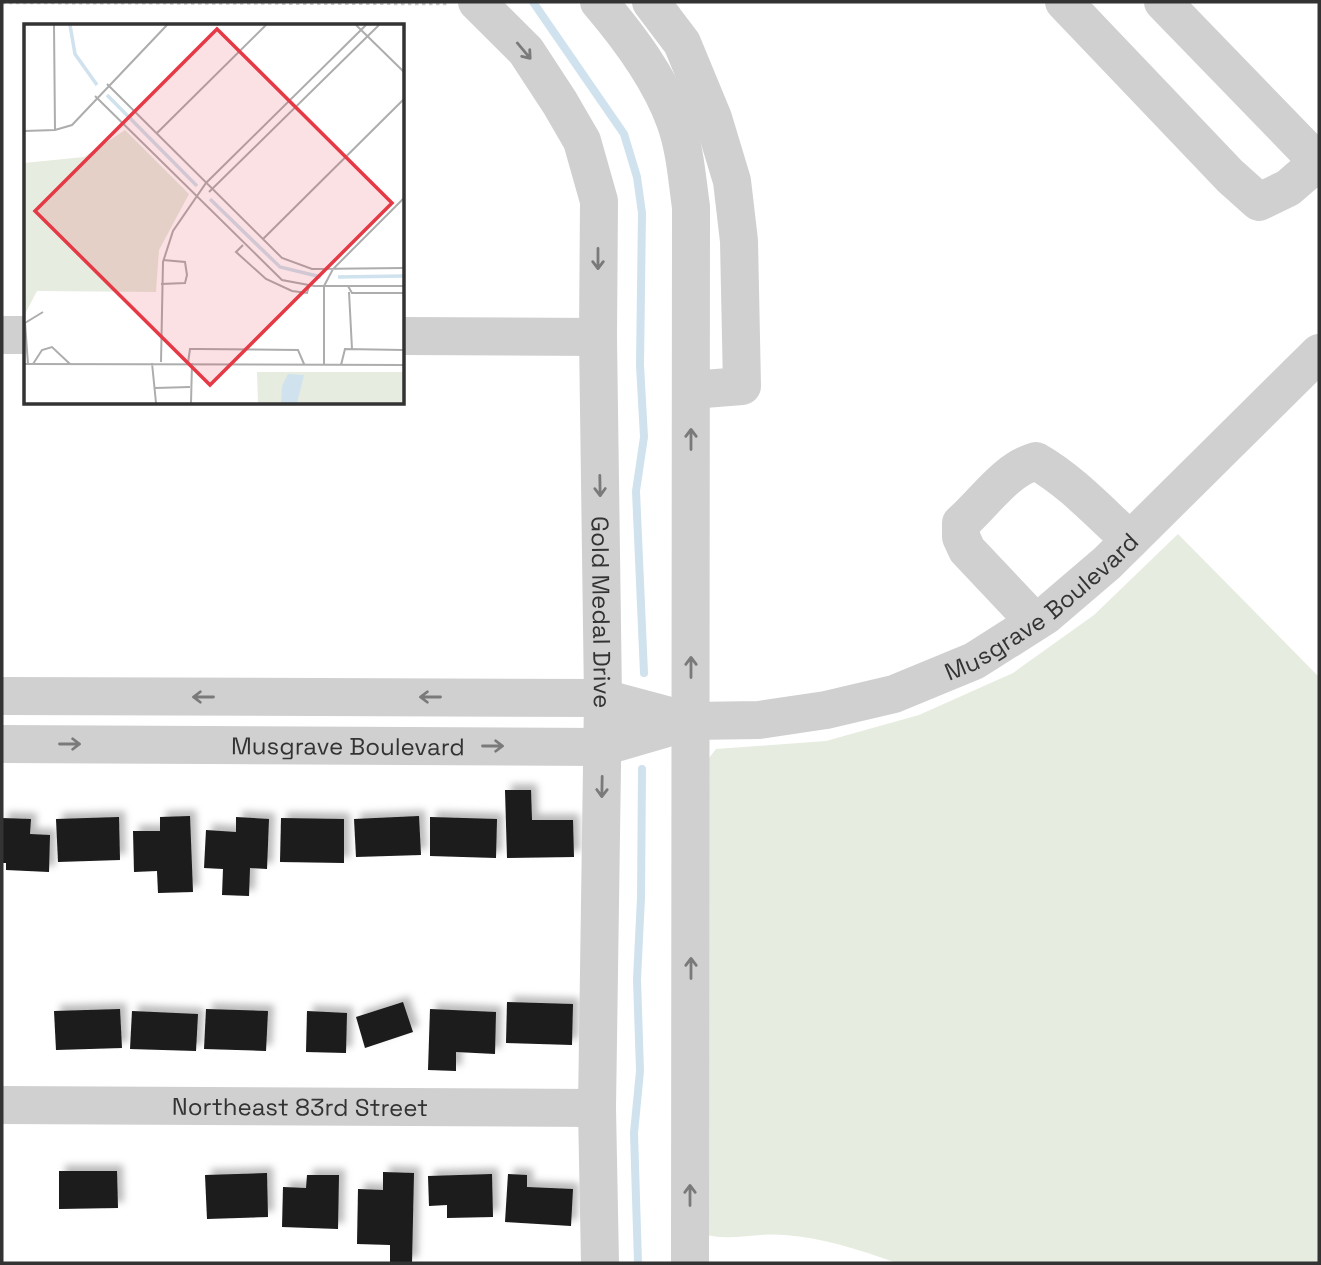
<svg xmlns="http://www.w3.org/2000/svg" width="1321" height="1265" font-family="'Space Grotesk',sans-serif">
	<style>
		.green { fill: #e6ecdf }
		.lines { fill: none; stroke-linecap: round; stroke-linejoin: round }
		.stream { stroke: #cfe2ee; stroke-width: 8 }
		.building { fill: #1a1a1a; filter: url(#shadow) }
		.path { stroke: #cdcdcd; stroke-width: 4.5; stroke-dasharray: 3.5 3.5; stroke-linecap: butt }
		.minor { stroke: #d0d0d0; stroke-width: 38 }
		.oneway { stroke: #7a7a7a }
		.labels { text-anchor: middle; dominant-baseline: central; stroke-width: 7; stroke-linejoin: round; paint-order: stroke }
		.street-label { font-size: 24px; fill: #333; stroke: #fff }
		.inset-river { fill: none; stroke: #cfe2ee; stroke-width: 3.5 }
		.inset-road { fill: none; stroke: #adadad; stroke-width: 2 }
		.view { fill: #e63946; fill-opacity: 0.15; stroke: #e63946; stroke-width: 3.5 }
		.inset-edge { fill: none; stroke: #333; stroke-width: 3.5 }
	</style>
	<defs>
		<filter id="shadow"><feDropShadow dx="6" dy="-6" stdDeviation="3.5" flood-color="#0004"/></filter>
	</defs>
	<rect width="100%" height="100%" fill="#fff"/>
	<path class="green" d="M1178,534L1319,677V1263H897C860,1250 824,1238 785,1235C758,1232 730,1242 703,1234L702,767L716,749L826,741L919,715L1013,673L1094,615Z"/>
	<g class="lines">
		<g class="stream">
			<path d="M533,2L624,134L637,177L642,213L640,365L644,437L636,491L644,673"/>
			<path d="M638,1263L634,1133L640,1071L637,979L641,898L642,769"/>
		</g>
	</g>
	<g class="building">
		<path d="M505,790H531L532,820H573L574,857L507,858Z"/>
		<path d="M190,816L193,892L158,893L157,871L134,872L133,831H160V817Z"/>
		<path d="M419,816L421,855L356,857L354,819Z"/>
		<path d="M119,817L120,860L58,862L56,819Z"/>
		<path d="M236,817L269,819L267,869L250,868L249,896L222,895L223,869L204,868L206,830L236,832Z"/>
		<path d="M430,817L497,819L496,858L430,856Z"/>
		<path d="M2,818L31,819L30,834L50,835L49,872L6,870V863H2Z"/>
		<path d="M281,818L344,819V863L280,862Z"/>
		<path d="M403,1002L413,1032L365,1048L356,1017Z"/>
		<path d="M507,1002L573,1004L572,1045L506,1043Z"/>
		<path d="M120,1009L122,1048L56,1050L54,1011Z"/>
		<path d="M206,1009L268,1011L266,1051L204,1049Z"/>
		<path d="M430,1009L496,1012L495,1054L456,1052V1071L428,1070Z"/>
		<path d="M132,1011L198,1014L196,1051L130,1049Z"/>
		<path d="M307,1011L347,1013L346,1053L306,1052Z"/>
		<path d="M59,1171H117L118,1208L59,1209Z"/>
		<path d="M383,1172L414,1173L412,1263H390V1245L357,1244L358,1189L383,1190Z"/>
		<path d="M267,1173L268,1217L207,1219L205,1175Z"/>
		<path d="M492,1174L493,1217L447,1218V1205L429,1206L428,1176Z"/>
		<path d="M508,1174L527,1175V1187L573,1189L571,1226L505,1222Z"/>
		<path d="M307,1175H339L338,1229L282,1227L283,1187L306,1188Z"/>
	</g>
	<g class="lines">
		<path class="path" d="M2,2L449,3"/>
		<g class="minor">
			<path id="s1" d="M477,2L526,51L560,103L582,141L599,201L598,337L603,698L597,1108L600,1263"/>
			<path d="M599,2C629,37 659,77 675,121C685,148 687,179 691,207L690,1263"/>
			<path d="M651,2L682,43L713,118L732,181L739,241L742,386L691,390"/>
			<path d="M1064,2L1230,176L1259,202L1288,188L1318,162"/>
			<path d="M1163,2L1319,163"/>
			<path d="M2,335H26"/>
			<path d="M402,336L598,337"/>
			<path d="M1035,622L967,550L961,537V523C985,502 1005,470 1036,461C1071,481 1100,513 1130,540"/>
			<path d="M2,696L603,698L689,721"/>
			<path id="s2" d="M2,744L602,747L691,721L759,720L826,710L894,694L974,661L1045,616L1107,563L1319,353"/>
			<path id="s3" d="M2,1105L597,1108"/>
		</g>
	</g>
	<defs><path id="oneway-shaft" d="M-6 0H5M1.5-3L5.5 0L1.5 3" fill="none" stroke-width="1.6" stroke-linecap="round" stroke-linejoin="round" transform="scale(1.75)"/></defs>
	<g class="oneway">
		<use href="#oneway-shaft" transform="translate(524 51) rotate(50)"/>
		<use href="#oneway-shaft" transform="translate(598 259) rotate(90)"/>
		<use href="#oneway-shaft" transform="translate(691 439) rotate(-90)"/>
		<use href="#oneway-shaft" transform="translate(600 486) rotate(89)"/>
		<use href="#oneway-shaft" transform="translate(691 667) rotate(-90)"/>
		<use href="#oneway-shaft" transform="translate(203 697) rotate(-180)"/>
		<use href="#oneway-shaft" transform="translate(430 697) rotate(-180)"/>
		<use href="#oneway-shaft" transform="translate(70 744)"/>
		<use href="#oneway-shaft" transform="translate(493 746)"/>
		<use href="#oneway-shaft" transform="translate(602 787) rotate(91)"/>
		<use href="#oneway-shaft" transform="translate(691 968) rotate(-90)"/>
		<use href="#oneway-shaft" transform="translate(690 1195) rotate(-90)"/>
	</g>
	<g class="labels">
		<g class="street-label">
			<text stroke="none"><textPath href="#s2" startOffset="1071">Musgrave Boulevard</textPath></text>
			<text stroke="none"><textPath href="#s1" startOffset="649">Gold Medal Drive</textPath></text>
			<text stroke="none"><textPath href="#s2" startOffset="346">Musgrave Boulevard</textPath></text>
			<text stroke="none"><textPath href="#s3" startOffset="298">Northeast 83rd Street</textPath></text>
		</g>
	</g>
	<g transform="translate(24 24)">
		<rect width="380" height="380" fill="#fff"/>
		<path d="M101,106L165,170L135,226L132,268L13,267L0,292V139L60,133ZM233,348H380V379H234Z" fill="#e6ecdf"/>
		<path d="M264,350L280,351L273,379H257L258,362Z" fill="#cfe2ee"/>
		<path class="inset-river" d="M46,1L51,30L73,61M83,71L173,162M186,175L256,243L297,253M314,253L380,252"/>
		<path class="inset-road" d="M30,1L31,106M332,1L380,48M83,60L258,234L288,245L380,244M71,72L258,256L290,262H380M0,107L31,106L48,101L143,1M133,109L242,1M185,168L355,1M239,215L380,75M219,221L212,228L242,255L268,267L283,269L285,262M137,260L161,259L163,251L161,238L139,236M324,262L328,269H380M325,268L328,325M137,338L139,238L149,207L182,159L342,1M128,339L132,379M164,339L166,325H174L274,326L280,340M0,340L380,341M4,340L1,299L19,288M9,340L18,326L28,323L46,340M300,341V262L309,245L380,174M317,341L321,325L380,326M131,364L166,363M167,379L168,339"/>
		<path class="view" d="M193,5L368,179L186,361L11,187Z"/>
		<rect width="380" height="380" class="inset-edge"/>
	</g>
	<rect width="1321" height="1265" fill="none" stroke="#333333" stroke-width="7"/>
</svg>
